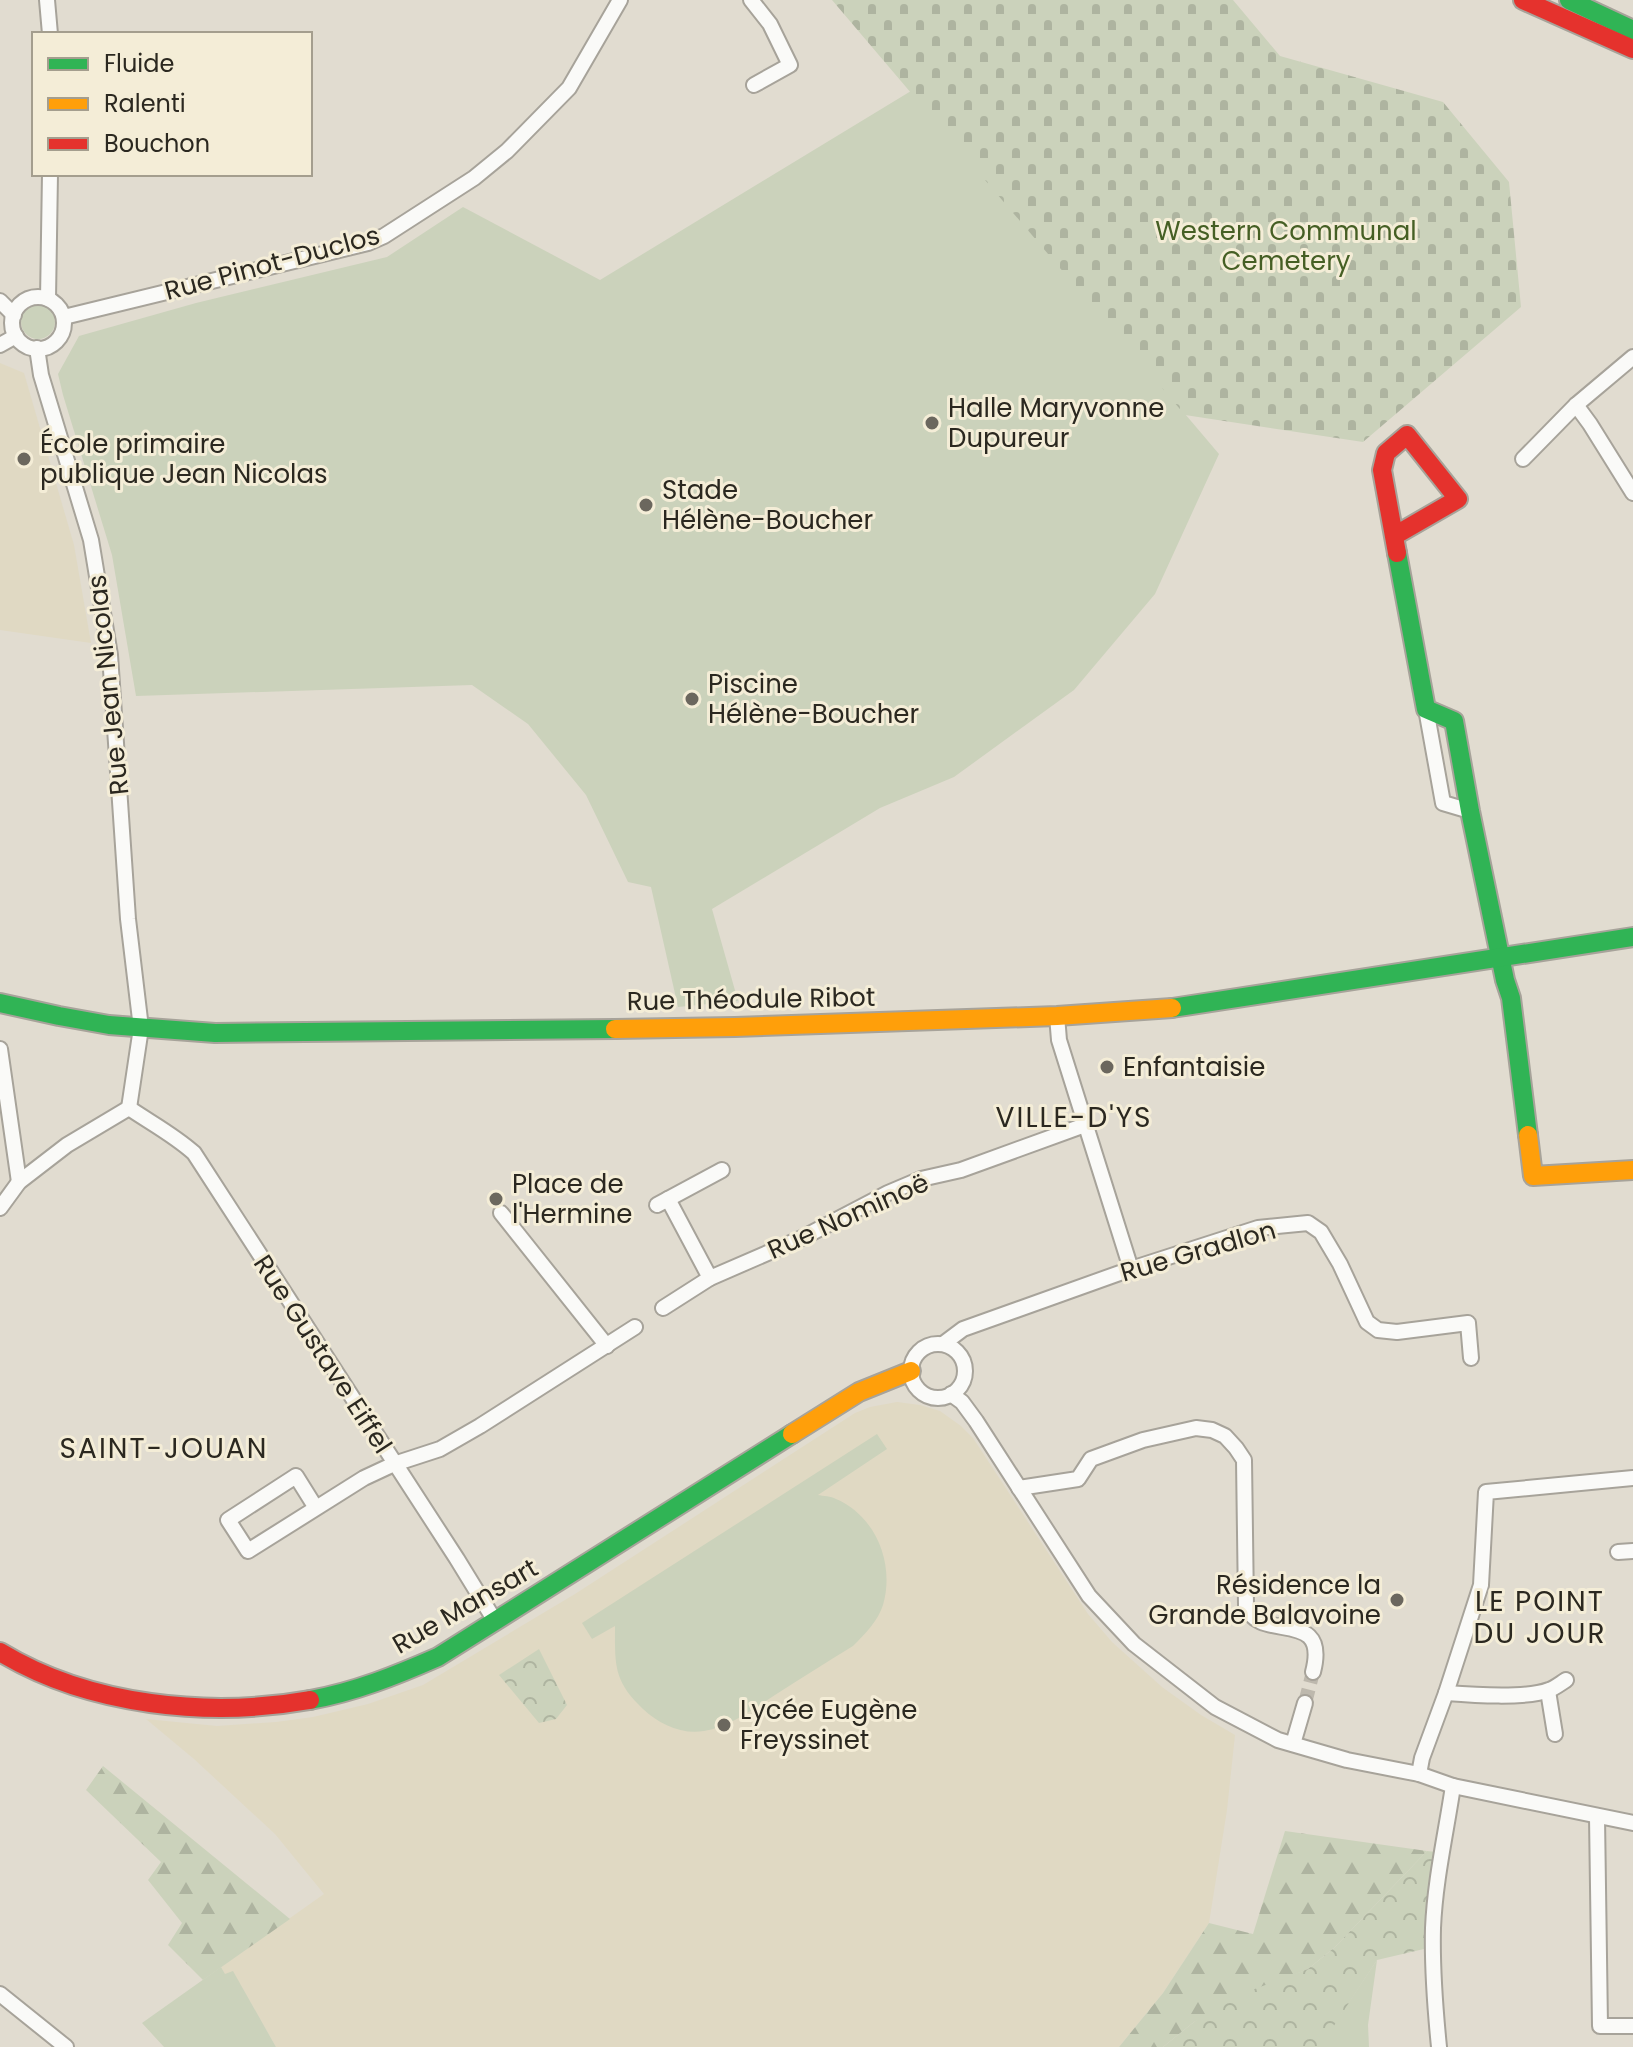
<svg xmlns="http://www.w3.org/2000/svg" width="1633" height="2047" font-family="Poppins,sans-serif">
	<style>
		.built { fill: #e0d9c3 }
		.grass { fill: #cbd2bb }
		.forest { fill: url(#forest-firs) }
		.cemetery { fill: url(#cemetery-stones) }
		.park { fill: url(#park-crowns) }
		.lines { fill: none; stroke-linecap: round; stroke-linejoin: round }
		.street-tunnel { stroke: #bdb8ad; stroke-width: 14; stroke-dasharray: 14 7; stroke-linecap: butt }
		.street-casing { stroke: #a7a39a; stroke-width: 18 }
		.fast-casing { stroke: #a7a39a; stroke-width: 22 }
		.slow-casing { stroke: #a7a39a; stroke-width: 22 }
		.jam-casing { stroke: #a7a39a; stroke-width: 22 }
		.street { stroke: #fafaf8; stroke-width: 14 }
		.fast { stroke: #30b455; stroke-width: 18 }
		.slow { stroke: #ff9f0a; stroke-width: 18 }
		.jam { stroke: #e5322d; stroke-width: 18 }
		.poi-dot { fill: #6b675e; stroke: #f4edd7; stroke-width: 3 }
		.labels { text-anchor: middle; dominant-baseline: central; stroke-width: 6; stroke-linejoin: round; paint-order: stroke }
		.park-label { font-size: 26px; fill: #455f24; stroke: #f4edd7 }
		.street-label { font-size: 26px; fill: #2b2820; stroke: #f4edd7 }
		.poi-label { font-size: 26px; fill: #2b2820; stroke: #f4edd7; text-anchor: start }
		.neighbourhood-label { font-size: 28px; letter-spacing: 2px; fill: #2b2820; stroke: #f4edd7 }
	</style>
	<defs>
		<pattern id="forest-firs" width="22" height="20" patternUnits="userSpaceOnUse" patternTransform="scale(2)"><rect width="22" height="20" fill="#cbd2bb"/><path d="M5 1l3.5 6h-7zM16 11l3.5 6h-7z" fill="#aeb4a0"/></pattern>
		<pattern id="cemetery-stones" width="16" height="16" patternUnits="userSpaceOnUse" patternTransform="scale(2)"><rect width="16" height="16" fill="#cbd2bb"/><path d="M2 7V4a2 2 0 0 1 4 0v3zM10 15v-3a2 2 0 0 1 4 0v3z" fill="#aeb4a0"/></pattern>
		<pattern id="park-crowns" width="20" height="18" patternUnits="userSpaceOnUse" patternTransform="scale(2)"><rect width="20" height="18" fill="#cbd2bb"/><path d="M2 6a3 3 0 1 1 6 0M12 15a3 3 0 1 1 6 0" fill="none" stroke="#aeb4a0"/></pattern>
	</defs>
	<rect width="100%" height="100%" fill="#e1dcd0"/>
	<g class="built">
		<path d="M0,363L24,373L74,545L91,643L0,630Z"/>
		<path d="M897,1402L920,1405L940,1411L961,1426L973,1438L1088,1614L1112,1642L1162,1687L1201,1715L1235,1735L1227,1810L1209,1923L1163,1993L1119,2047H276L233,1972L225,1975L221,1967L324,1894L275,1834L194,1759L146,1719L217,1726L276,1722L313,1717L368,1704L423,1685L575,1594L855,1413L870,1407Z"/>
	</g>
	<g class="grass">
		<path d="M911,91L1219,454L1155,594L1074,690L954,777L880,808L712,909L738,1001L678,1007L651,887L628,882L586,795L528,724L472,685L136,696L112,555L63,395L58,374L79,336L196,303L387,257L463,207L600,280Z"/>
		<circle cx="38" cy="322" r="17"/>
		<path d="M877,1434L887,1449L818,1495C823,1496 831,1496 836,1499C876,1516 895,1564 883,1605C878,1621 865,1634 853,1646C827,1662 801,1678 775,1695C753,1709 731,1726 704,1731C682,1735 659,1724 643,1709C613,1681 615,1664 615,1626L592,1639L582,1623Z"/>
		<path d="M1377,1960L1368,2025L1369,2047H1322L1321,2044Z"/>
		<path d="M221,1967L225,1974L233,1971L276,2047H164L142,2023Z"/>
	</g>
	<g class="forest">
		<path d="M103,1766L290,1919L203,1980L168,1945L182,1923L148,1880L161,1862L86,1790Z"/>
		<path d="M1285,1831L1427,1851L1335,1947L1308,1969L1277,1982L1194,2022L1163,2047H1119L1163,1993L1209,1923L1253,1934Z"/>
	</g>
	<path class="cemetery" d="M832,0H1233L1280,56L1443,102L1509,182L1521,307L1363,442L1185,415Z"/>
	<g class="park">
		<path d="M539,1649L567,1705L556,1719L539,1723L499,1675Z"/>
		<path d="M1427,1851L1436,1852L1424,1949L1377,1960L1322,2044V2047H1163L1194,2022L1228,1999L1308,1969L1335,1947Z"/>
	</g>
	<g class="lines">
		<path class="street-tunnel" d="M1305,1703L1313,1672"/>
		<g class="street-casing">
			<g id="street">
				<path d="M47,0L50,34"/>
				<path d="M751,0L770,24L790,65L754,85"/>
				<circle cx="38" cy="323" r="26"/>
				<path d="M48,299L50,174"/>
				<path d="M0,301L14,315"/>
				<path d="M64,317L368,243L384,236L474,178L507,151L569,88L620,0"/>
				<path d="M0,345L16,336"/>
				<path d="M37,348L41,375L91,540L110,655L128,919L141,1028L129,1108"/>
				<path d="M1576,405L1590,424L1633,493"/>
				<path d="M1523,459L1576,405L1633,357"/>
				<path d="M1426,709L1443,803L1470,811"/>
				<path d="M1057,1016L1059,1040L1131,1269"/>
				<path d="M0,1049L19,1182"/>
				<path d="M129,1108C151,1123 174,1135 194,1153L457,1559L495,1621"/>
				<path d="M668,1199L710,1278"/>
				<path d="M657,1205L722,1170"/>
				<path d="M0,1208L19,1182L67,1145L129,1108"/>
				<path d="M501,1213L607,1346"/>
				<path d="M663,1308L710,1278L802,1238L888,1193L921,1179L961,1170L1085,1125"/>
				<path d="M943,1344L963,1329L1131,1269L1258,1228L1308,1223L1321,1232L1340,1264L1367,1322L1378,1330L1397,1332L1468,1323L1471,1358"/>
				<circle cx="938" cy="1371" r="27"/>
				<path d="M951,1394L962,1402L976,1421L1089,1596L1134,1644L1215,1707L1278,1740L1347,1760L1419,1774L1453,1786L1633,1823"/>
				<path d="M1019,1488L1078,1479L1091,1459L1143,1440L1196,1428L1212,1430L1225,1436L1236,1448L1244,1460L1246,1606C1259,1644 1330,1606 1313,1672"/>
				<path d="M316,1508L296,1476L228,1520L248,1551L364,1478L394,1464L440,1449L480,1426L635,1327"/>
				<path d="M1618,1552L1633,1551"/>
				<path d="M1548,1691L1555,1734"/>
				<path d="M1446,1693C1472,1695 1526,1699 1549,1690C1555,1688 1561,1683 1566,1680"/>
				<path d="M1293,1744L1305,1703"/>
				<path d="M1419,1774L1422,1758L1446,1693L1481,1585L1486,1492L1633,1478"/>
				<path d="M1597,1817L1600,2026H1633"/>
				<path d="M0,1994L66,2047"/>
				<path d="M1439,2047C1435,2007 1432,1968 1433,1928C1435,1880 1446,1833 1453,1786"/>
			</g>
		</g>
		<g class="fast-casing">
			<g id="fast">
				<path d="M1569,0L1633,30"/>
				<path d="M1397,553L1426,709L1454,721L1470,811L1505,980L1511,998L1528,1135"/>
				<path d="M0,1003L59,1016L109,1025L215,1033L615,1029"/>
				<path d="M1172,1008L1633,937"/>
				<path d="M310,1700C355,1692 397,1675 438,1657L792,1434"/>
			</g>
		</g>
		<g class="slow-casing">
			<g id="slow">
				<path d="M615,1029L735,1027L1057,1016L1172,1008"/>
				<path d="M1528,1135L1533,1176L1633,1170"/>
				<path d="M792,1434L859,1392L911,1371"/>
			</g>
		</g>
		<g class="jam-casing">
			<g id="jam">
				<path d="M1523,0L1633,49"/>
				<path d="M1394,536L1458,499L1407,435L1386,453L1382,470L1397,553"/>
				<path d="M0,1652C89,1706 209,1718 310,1700"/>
			</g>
		</g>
		<use href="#street" class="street"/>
		<use href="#fast" class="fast"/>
		<use href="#slow" class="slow"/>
		<use href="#jam" class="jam"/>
	</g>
	<g class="poi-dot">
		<circle cx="932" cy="423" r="8"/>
		<circle cx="24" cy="459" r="8"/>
		<circle cx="646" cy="505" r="8"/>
		<circle cx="692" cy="699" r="8"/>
		<circle cx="1107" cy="1067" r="8"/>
		<circle cx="496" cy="1199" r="8"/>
		<circle cx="1397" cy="1600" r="8"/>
		<circle cx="724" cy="1725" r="8"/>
	</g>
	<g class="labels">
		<g class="park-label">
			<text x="1286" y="231">Western Communal<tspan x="1286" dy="30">Cemetery</tspan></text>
		</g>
		<g class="street-label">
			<text transform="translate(272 263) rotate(-15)">Rue Pinot-Duclos</text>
			<text transform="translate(108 685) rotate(-96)">Rue Jean Nicolas</text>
			<text transform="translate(751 999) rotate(-1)">Rue Théodule Ribot</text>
			<text transform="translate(848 1216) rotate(-24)">Rue Nominoë</text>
			<text transform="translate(1198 1251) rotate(-16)">Rue Gradlon</text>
			<text transform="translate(323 1354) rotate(57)">Rue Gustave Eiffel</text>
			<text transform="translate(465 1606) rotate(-30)">Rue Mansart</text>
		</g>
		<g class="poi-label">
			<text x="948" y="408">Halle Maryvonne<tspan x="948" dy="30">Dupureur</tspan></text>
			<text x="40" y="444">École primaire<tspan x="40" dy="30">publique Jean Nicolas</tspan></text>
			<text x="662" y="490">Stade<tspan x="662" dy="30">Hélène-Boucher</tspan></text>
			<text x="708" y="684">Piscine<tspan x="708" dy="30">Hélène-Boucher</tspan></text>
			<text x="1123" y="1067">Enfantaisie</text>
			<text x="512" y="1184">Place de<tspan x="512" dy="30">l'Hermine</tspan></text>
			<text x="1381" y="1585" text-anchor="end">Résidence la<tspan x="1381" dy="30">Grande Balavoine</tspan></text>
			<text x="740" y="1710">Lycée Eugène<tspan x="740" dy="30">Freyssinet</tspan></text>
		</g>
		<g class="neighbourhood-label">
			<text x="1074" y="1117">VILLE-D'YS</text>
			<text x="164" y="1448">SAINT-JOUAN</text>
			<text x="1540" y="1601">LE POINT<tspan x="1540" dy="32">DU JOUR</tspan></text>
		</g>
	</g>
	<rect x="32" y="32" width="280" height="144" fill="#f4edd7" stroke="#a49e8e" stroke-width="2"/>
	<rect x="48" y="58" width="40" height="12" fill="#30b455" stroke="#a49e8e" stroke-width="2"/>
	<text x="104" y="72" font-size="24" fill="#2b2820">Fluide</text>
	<rect x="48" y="98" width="40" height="12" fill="#ff9f0a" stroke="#a49e8e" stroke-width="2"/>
	<text x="104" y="112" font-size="24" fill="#2b2820">Ralenti</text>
	<rect x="48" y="138" width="40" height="12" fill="#e5322d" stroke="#a49e8e" stroke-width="2"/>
	<text x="104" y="152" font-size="24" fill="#2b2820">Bouchon</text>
</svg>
